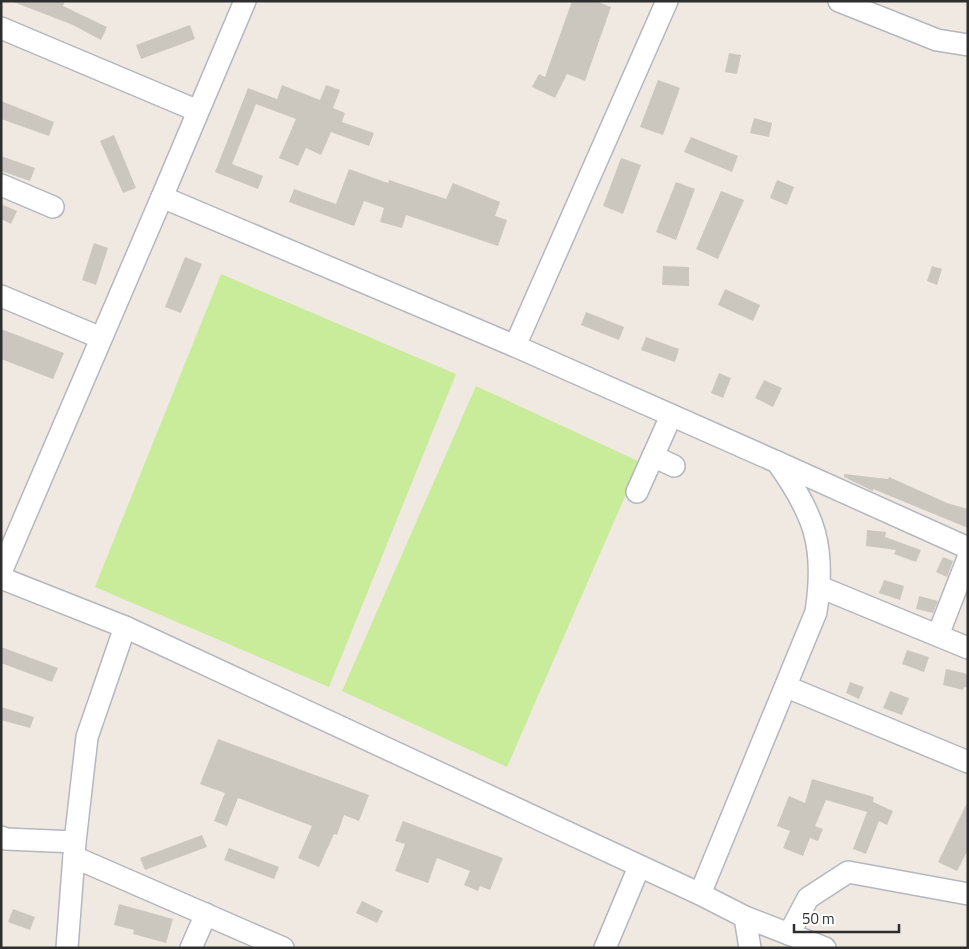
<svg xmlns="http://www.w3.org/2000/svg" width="969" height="949" font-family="'Titillium Web',sans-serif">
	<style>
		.pitch { fill: #c9ec9a }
		.building { fill: #cbc7bf }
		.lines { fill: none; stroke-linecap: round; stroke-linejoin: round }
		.minor-casing { stroke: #b4b7c1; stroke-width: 24 }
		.minor { stroke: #fff; stroke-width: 21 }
	</style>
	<rect width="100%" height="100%" fill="#efe9e1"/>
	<g class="pitch">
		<path d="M221,274L456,374L329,687L95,587Z"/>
		<path d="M476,386L640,462L507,767L342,691Z"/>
	</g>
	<g class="building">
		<path d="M11,1H65L63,6L107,27L101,40L73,25Z"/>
		<path d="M572,1H596L611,7L585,81L567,74L555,98L532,87L539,74L545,77Z"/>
		<path d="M190,25L195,39L141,59L136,45Z"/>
		<path d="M729,53L741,55L737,74L725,72Z"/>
		<path d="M658,80L680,88L663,135L640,127Z"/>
		<path d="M282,85L320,100L326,85L340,90L333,108L345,113L342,122L374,133L369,146L331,132L321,155L306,148L298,166L279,158L296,119L256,104L232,164L263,176L258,189L215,172L248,88L277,99Z"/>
		<path d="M1,101L54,122L49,136L1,119Z"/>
		<path d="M754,118L772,123L769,137L750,133Z"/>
		<path d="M114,135L136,188L123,193L100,141Z"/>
		<path d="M691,137L738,156L732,172L684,152Z"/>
		<path d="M1,156L35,168L30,181L1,171Z"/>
		<path d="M621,158L641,165L623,214L603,206Z"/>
		<path d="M349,169L388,183L389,180L446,199L453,183L500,202L495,216L507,220L498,246L406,215L402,228L380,222L384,208L364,201L354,226L289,202L294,189L336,204Z"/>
		<path d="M777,180L794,187L787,205L770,198Z"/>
		<path d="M676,182L695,189L676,240L656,232Z"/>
		<path d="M721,191L744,200L718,259L696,249Z"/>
		<path d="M1,204L17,211L11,224L1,219Z"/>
		<path d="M94,243L108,248L96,285L82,280Z"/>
		<path d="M185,257L202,264L181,313L165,307Z"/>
		<path d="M663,266L689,267V286L662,285Z"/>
		<path d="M932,266L942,269L937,285L927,281Z"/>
		<path d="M725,289L760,305L753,321L718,305Z"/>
		<path d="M586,312L624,327L619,340L581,325Z"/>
		<path d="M1,329L64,353L53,379L1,359Z"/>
		<path d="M646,337L679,349L675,362L641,350Z"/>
		<path d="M719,373L731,378L723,398L711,393Z"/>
		<path d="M764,380L782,388L773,407L755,398Z"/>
		<path d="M844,474L888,479L889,477L947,503L968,509V528L873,489V491L844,477Z"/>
		<path d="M867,530L886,532L885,537L921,550L916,562L894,554L896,550L866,546Z"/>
		<path d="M943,557L953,561L947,577L936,572Z"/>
		<path d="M884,580L904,586L900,600L879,593Z"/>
		<path d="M919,596L938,601L933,613L916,609Z"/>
		<path d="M1,647L58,668L52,682L1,663Z"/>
		<path d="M907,650L929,657L924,672L902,664Z"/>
		<path d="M946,669L968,674V688L964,687L963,690L943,685Z"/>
		<path d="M850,682L864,687L859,699L846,693Z"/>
		<path d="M890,691L909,698L902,715L883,708Z"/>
		<path d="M1,707L34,717L30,728L1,720Z"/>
		<path d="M218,739L369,795L359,821L344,815L337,835L334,834L319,867L298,858L312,826L238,798L227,826L214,821L225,793L200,784Z"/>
		<path d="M812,779L874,797L873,802L893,811L887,825L879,821L866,854L853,849L867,812L826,800L815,826L823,829L818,841L810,838L803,856L783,848L790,831L777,826L789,796L805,803Z"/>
		<path d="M968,801V850L957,871L938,862Z"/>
		<path d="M403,821L503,858L490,890L480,886L478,891L464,885L470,871L437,858L428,883L395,871L405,844L395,841Z"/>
		<path d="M202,835L207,847L145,870L140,858Z"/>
		<path d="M229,848L279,867L274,879L224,860Z"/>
		<path d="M362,901L383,911L377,923L356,913Z"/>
		<path d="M119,904L173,919L166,943L133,934L134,930L114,925Z"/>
		<path d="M13,909L35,917L30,930L8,922Z"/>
	</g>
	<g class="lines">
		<g class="minor-casing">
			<g id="minor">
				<path d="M839,1L937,40L968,45"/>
				<path d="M1,28L198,111"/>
				<path d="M1,185L53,207"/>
				<path d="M162,197L245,1"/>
				<path d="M1,296L101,338"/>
				<path d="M515,346L667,1"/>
				<path d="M653,456L674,466"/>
				<path d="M777,462L968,548"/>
				<path d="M637,492L671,416"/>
				<path d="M1,572L162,197L515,346L777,462C815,515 826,547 816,612L700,894"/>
				<path d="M1,578L125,627L700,894L745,917L825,948"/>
				<path d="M820,587L968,648"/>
				<path d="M938,635L968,558"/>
				<path d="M787,687L968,762"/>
				<path d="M1,837L6,839L75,842"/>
				<path d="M74,857L283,948"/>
				<path d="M745,917L750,948"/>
				<path d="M789,934L808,898L848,872L968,894"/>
				<path d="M67,948L75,842L87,737L125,627"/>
				<path d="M191,948L206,914"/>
				<path d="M605,948L639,867"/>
			</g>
		</g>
		<use href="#minor" class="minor"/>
	</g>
	<rect width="969" height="949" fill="none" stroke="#2e2e2e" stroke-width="5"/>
	<path d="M794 924v8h105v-8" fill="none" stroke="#2e2e2e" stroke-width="2.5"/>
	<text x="802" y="924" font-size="15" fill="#2e2e2e" stroke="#ffffff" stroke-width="4" paint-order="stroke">50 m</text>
</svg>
